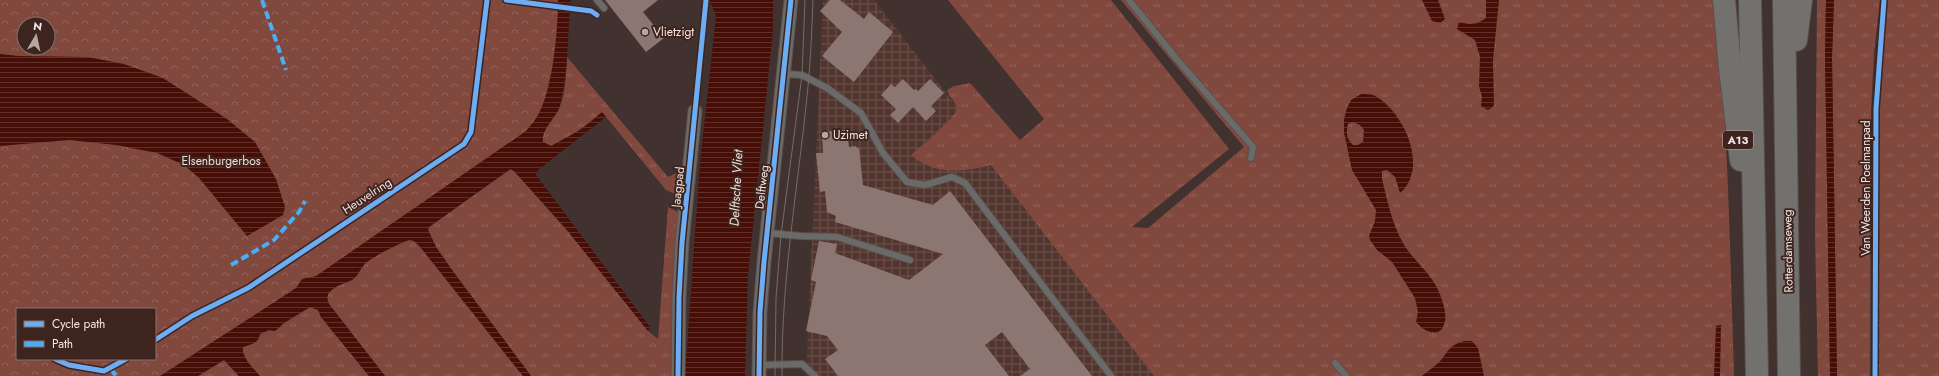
<svg xmlns="http://www.w3.org/2000/svg" width="1939" height="376" font-family="Jost,sans-serif">
	<style>
		.industrial { fill: url(#industrial-grid) }
		.grass { fill: url(#grass-tufts) }
		.park { fill: url(#park-crowns); fill-rule: evenodd }
		.water { fill: url(#water-rules); fill-rule: evenodd }
		.building { fill: #8b7672 }
		.lines { fill: none; stroke-linecap: round; stroke-linejoin: round }
		.lane-casing { stroke: #5c4f4e; stroke-width: 8 }
		.street-casing { stroke: #5c4f4e; stroke-width: 15 }
		.highway-casing { stroke: #5c4f4e; stroke-width: 24 }
		.lane { stroke: #6a6b69; stroke-width: 6 }
		.street { stroke: #6a6b69; stroke-width: 13 }
		.highway { stroke: #72716d; stroke-width: 22 }
		.tram { stroke: #716c6a; stroke-width: 1 }
		.quiet { stroke: #49aef6; stroke-width: 4; stroke-dasharray: 8 4; stroke-linecap: butt }
		.cycleway-casing { stroke: #3d241f; stroke-width: 8 }
		.cycleway { stroke: #6dadf4; stroke-width: 5 }
		.poi-dot { fill: #b7a6a3; stroke: #3d241f; stroke-width: 1.5 }
		.labels { text-anchor: middle; dominant-baseline: central; stroke-width: 4; stroke-linejoin: round; paint-order: stroke }
		.shield { fill: #3d241f; stroke: #beaba7; stroke-width: 1 }
		.shield-label { font-size: 11px; font-weight: bold; fill: #f6e5e1 }
		.poi-label { font-size: 12px; fill: #f6e5e1; stroke: #3d241f; text-anchor: start }
		.park-label { font-size: 12px; fill: #f0dbd6; stroke: #3d241f }
		.street-label { font-size: 12px; fill: #f6e5e1; stroke: #3d241f }
		.water-label { font-size: 13px; font-style: italic; fill: #f2dcd8; stroke: #3d241f }
	</style>
	<defs>
		<pattern id="industrial-grid" width="8" height="8" patternUnits="userSpaceOnUse"><rect width="8" height="8" fill="#53352f"/><path d="M0 4h8M4 0v8" fill="none" stroke="#6c524d"/></pattern>
		<pattern id="grass-tufts" width="24" height="20" patternUnits="userSpaceOnUse"><rect width="24" height="20" fill="#81483e"/><path d="M3 7l-1-3M5 7V3M7 7l1-3M15 17l-1-3M17 17v-4M19 17l1-3" fill="none" stroke="#93625a"/></pattern>
		<pattern id="park-crowns" width="20" height="18" patternUnits="userSpaceOnUse"><rect width="20" height="18" fill="#81483e"/><path d="M2 6a3 3 0 1 1 6 0M12 15a3 3 0 1 1 6 0" fill="none" stroke="#93625a"/></pattern>
		<pattern id="water-rules" width="6" height="5" patternUnits="userSpaceOnUse"><rect width="6" height="5" fill="#470d07"/><path d="M0 2.5h6" fill="none" stroke="#62302b"/></pattern>
	</defs>
	<rect width="100%" height="100%" fill="#413230"/>
	<path class="industrial" d="M823,0H874L1002,165L1162,376H806Z"/>
	<g class="grass">
		<path d="M948,0H1111L1229,149L1132,227L1148,228L1244,147L1121,0H1716C1728,125 1730,251 1734,376H1154L991,165C963,172 935,176 911,155C919,148 956,117 957,109C958,105 949,97 947,90L954,86L970,83L1020,140L1044,119Z"/>
		<path d="M1817,0H1826L1825,56L1830,376H1818L1815,235Z"/>
		<path d="M1834,0H1880L1874,53L1871,111L1870,376H1837L1832,58Z"/>
		<path d="M1887,0H1939V376H1878C1878,251 1874,125 1887,0Z"/>
		<path d="M567,57L668,177L676,173L682,182V197L666,190L602,112C586,126 570,137 551,146L543,142C541,130 554,119 559,109C566,93 566,73 567,57Z"/>
		<path d="M511,169L514,171L566,229L648,331L658,339L668,207L680,213L673,376H531L452,270L436,247L428,230L429,227Z"/>
		<path d="M410,240L415,241L421,248L523,376H385L329,304C322,287 342,286 353,279C359,276 361,267 366,262C374,256 400,243 410,240Z"/>
		<path d="M310,307L318,310L321,317L369,376H260C254,369 241,357 243,347C250,345 259,343 260,334L269,330L275,331L284,323Z"/>
		<path d="M224,360L239,376H198Z"/>
	</g>
	<path class="park" d="M0,0H567L539,131L174,376H0ZM24,24H48V48H24ZM17,309H155V359H17Z"/>
	<g class="water">
		<path d="M558,0H571C567,35 569,71 560,105C557,118 541,128 543,142L551,146L582,129L602,112L606,117L538,170L536,175L650,327L648,331L566,229L514,171L510,169L429,227L428,230L436,247L452,270L531,376H523L421,248C418,245 415,240 409,240C403,241 371,258 366,263C361,267 358,276 352,280C344,284 335,285 329,293C326,297 327,300 329,304L385,376H369L321,317L318,310L310,307L284,323L275,331L269,330L260,334C259,343 250,345 243,347C241,357 254,369 260,376H239L224,360L198,376H160L296,288L302,279L316,276L526,131C531,125 537,118 540,111C553,85 558,29 558,0Z"/>
		<path d="M706,0H773V29L748,276L745,376H685L700,163L716,16L711,4Z"/>
		<path d="M1422,0H1438L1445,19L1440,23L1432,21Z"/>
		<path d="M1486,0H1499L1493,60L1494,104L1493,107L1488,110L1481,106L1482,97L1479,86L1480,57L1475,40L1457,29L1459,22C1471,25 1476,25 1486,18Z"/>
		<path d="M1826,0H1834L1832,58L1837,376H1830L1825,56Z"/>
		<path d="M0,54L18,56L88,57L124,64L163,78L227,119L255,142L276,179L285,207L283,215L247,236L199,178L184,165L157,153L116,145L69,140L0,146Z"/>
		<path d="M1361,94C1364,94 1370,94 1373,95C1403,109 1430,168 1400,193L1395,177L1387,170L1382,171V179C1387,199 1392,224 1403,243C1414,262 1434,275 1441,297C1444,306 1448,318 1443,327C1437,339 1421,329 1416,322L1418,312L1415,298L1392,262L1377,250L1370,240L1369,236L1375,221L1376,210L1352,170L1344,133V119L1347,108L1351,100ZM1353,122L1360,125L1364,130L1363,142L1358,145H1353C1346,138 1346,132 1348,124Z"/>
		<path d="M1721,325L1720,376H1714L1716,326Z"/>
		<path d="M1464,341H1472L1478,348L1484,376H1422C1429,370 1439,364 1444,356C1451,347 1452,345 1464,341Z"/>
	</g>
	<g class="building">
		<path d="M605,0H658L643,12L664,38L646,52Z"/>
		<path d="M830,0H840L864,19L869,12L893,32L854,82L822,56L842,32L820,11Z"/>
		<path d="M903,79L914,90L916,89L918,91L930,79L944,93L931,106L936,111L926,121L913,107L898,123L890,115L896,109L881,95L891,84L895,87Z"/>
		<path d="M847,130L849,147L856,146L857,148H859L863,185L933,205L950,191L1092,376H1020L1030,369L1002,332L985,345L1009,376H838L825,359L838,350L827,336L806,331L816,282L811,280L819,241L837,244L835,253L909,280L943,254L835,222L836,216L827,212L825,191L820,192L816,153H823L822,132Z"/>
	</g>
	<g class="lines">
		<g class="lane-casing">
			<g id="lane">
				<path d="M597,0L604,8"/>
				<path d="M1129,0L1175,57L1253,147L1251,158"/>
				<path d="M784,74L802,75L827,88L861,113L883,153L907,182L925,185L952,177L965,183L1111,376"/>
				<path d="M767,233L801,236L837,237L910,260"/>
				<path d="M1335,363L1346,376"/>
				<path d="M758,365L802,364L815,376"/>
			</g>
		</g>
		<g class="street-casing">
			<g id="street">
				<path d="M678,376L679,297L682,243L695,111"/>
				<path d="M759,376L760,312L764,262L791,0"/>
			</g>
		</g>
		<g class="highway-casing">
			<g id="highway">
				<path d="M1724,0L1730,68L1741,160"/>
				<path d="M1750,0L1757,376"/>
				<path d="M1784,0L1789,376"/>
				<path d="M1796,40L1801,0"/>
			</g>
		</g>
		<use href="#lane" class="lane"/>
		<use href="#street" class="street"/>
		<use href="#highway" class="highway"/>
		<g class="tram">
			<path d="M775,376L776,298L781,235L802,75L805,0"/>
			<path d="M782,376C781,275 800,176 809,76C811,51 812,25 813,0"/>
		</g>
		<g class="quiet">
			<path d="M262,0L286,70"/>
			<path d="M231,265L274,240L299,212L305,201"/>
			<path d="M111,369L116,376"/>
		</g>
		<g class="cycleway-casing">
			<g id="cycleway">
				<path d="M506,0L591,11L597,15"/>
				<path d="M155,340L192,316L248,288L464,144L471,132L487,0"/>
				<path d="M55,359L69,365L104,371L126,359"/>
				<path d="M678,376L679,297L682,243L706,0"/>
				<path d="M759,376L760,312L764,262L791,0"/>
				<path d="M1875,376L1876,109L1884,0"/>
			</g>
		</g>
		<use href="#cycleway" class="cycleway"/>
	</g>
	<g class="poi-dot">
		<circle cx="645" cy="32" r="4"/>
		<circle cx="825" cy="135" r="4"/>
	</g>
	<g class="labels">
		<rect class="shield" x="1723" y="131" width="30" height="18" rx="3"/>
		<g class="shield-label">
			<text x="1738" y="140">A13</text>
		</g>
		<g class="poi-label">
			<text x="653" y="32">Vlietzigt</text>
			<text x="833" y="135">Uzimet</text>
		</g>
		<g class="park-label">
			<text x="221" y="161">Elsenburgerbos</text>
		</g>
		<g class="street-label">
			<text transform="translate(678 187) rotate(-84)">Jaagpad</text>
			<text transform="translate(762 187) rotate(-83)">Delftweg</text>
			<text transform="translate(1866 188) rotate(-90)">Van Weerden Poelmanpad</text>
			<text transform="translate(367 196) rotate(-33)">Heuvelring</text>
			<text transform="translate(1788 251) rotate(-91)">Rotterdamseweg</text>
		</g>
		<g class="water-label">
			<text transform="translate(736 188) rotate(-87)">Delftsche Vliet</text>
		</g>
	</g>
	<rect x="16" y="308" width="140" height="52" fill="#3d241f" stroke="#87716d"/>
	<rect x="24" y="321" width="20" height="6" fill="#6dadf4" stroke="#87716d"/>
	<text x="52" y="328" font-size="12" fill="#f6e5e1">Cycle path</text>
	<rect x="24" y="341" width="20" height="6" fill="#49aef6" stroke="#87716d"/>
	<text x="52" y="348" font-size="12" fill="#f6e5e1">Path</text>
	<g transform="translate(36 36) rotate(9)"><circle r="19" fill="#3d241f" stroke="#87716d"/>
	<path d="M0-3L7 15L0 10L-7 15Z" fill="#b7a6a3"/>
	<text y="-6" font-size="11" font-weight="bold" text-anchor="middle" fill="#f6e5e1">N</text>
	</g>
</svg>
